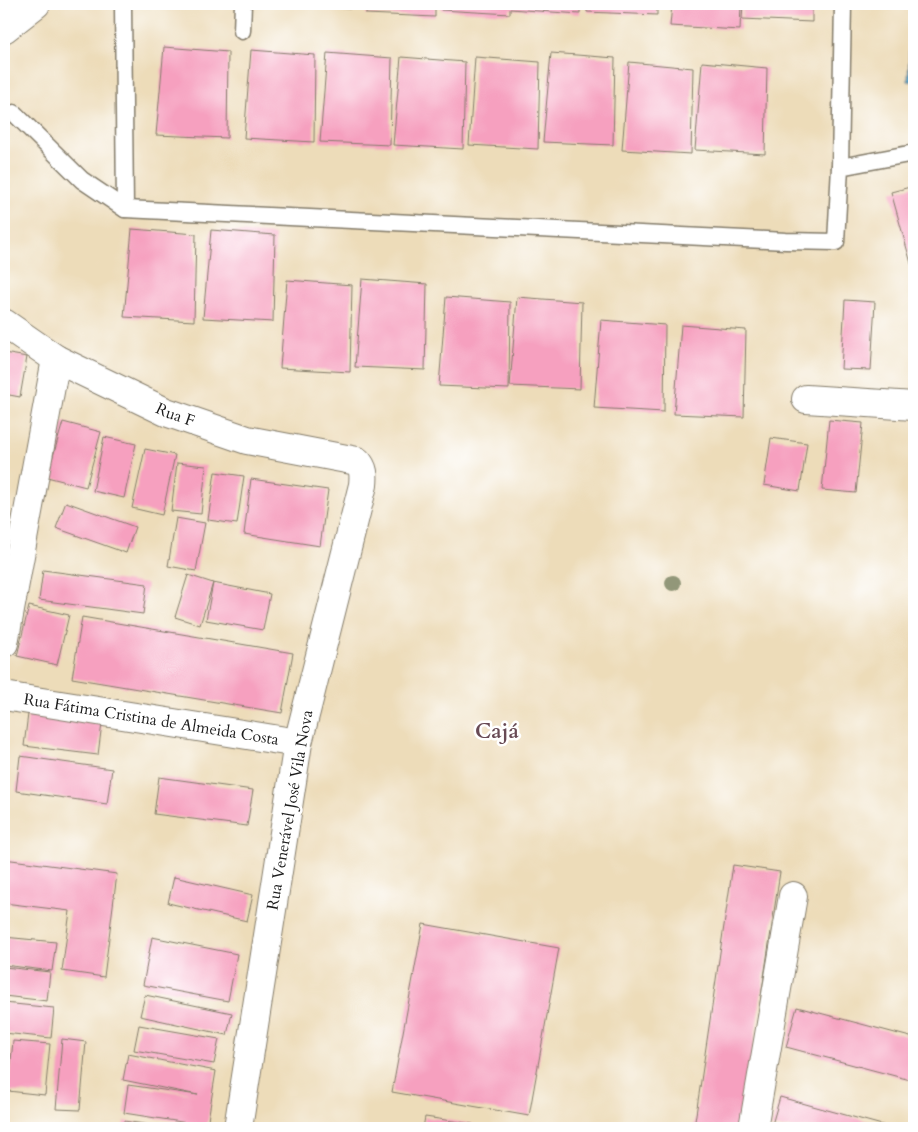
<svg xmlns="http://www.w3.org/2000/svg" width="918" height="1132" font-family="Cardo,serif">
	<style>
		.water { fill: #52a5cd; stroke: #376074 }
		.building { fill: #f6a0bf }
		.lines { fill: none; stroke-linecap: round; stroke-linejoin: round }
		.lane-casing { stroke: #847c6a; stroke-width: 19 }
		.street-casing { stroke: #847c6a; stroke-width: 30 }
		.lane { stroke: #fff; stroke-width: 16 }
		.street { stroke: #fff; stroke-width: 28 }
		.tree { fill: #929779 }
		.labels { text-anchor: middle; dominant-baseline: central; stroke-width: 5; stroke-linejoin: round; paint-order: stroke }
		.street-label { font-size: 16px; fill: #1c1c1c; stroke: #fff }
		.district-label { font-size: 21px; font-weight: bold; fill: #684a55; stroke: #fff }
	</style>
	<rect width="100%" height="100%" fill="#fff"/>
	<filter id="ink" filterUnits="userSpaceOnUse"><feTurbulence type="fractalNoise" baseFrequency=".02" numOctaves="2"/><feDisplacementMap in="SourceGraphic" scale="10" xChannelSelector="R" yChannelSelector="G"/><feConvolveMatrix kernelMatrix="1 2 1 2 8 2 1 2 1" color-interpolation-filters="sRGB"/></filter>
	<filter id="wash" filterUnits="userSpaceOnUse"><feTurbulence type="fractalNoise" baseFrequency=".0096" numOctaves="4" result="noise"/><feDisplacementMap in="SourceGraphic" scale="20" xChannelSelector="R" yChannelSelector="G"/><feGaussianBlur stdDeviation="1.12" result="paint"/><feColorMatrix in="noise" values="0 0 0 0 0 0 0 0 0 0 0 0 0 0 0 0 0 1.4 0 .05"/><feComposite in="paint" operator="in"/></filter>
	<g filter="url(#wash)">
		<rect width="100%" height="100%" fill="#eddcb9"/>
		<path class="water" d="M910,27H914V82L908,81Z"/>
		<g id="blocks">
			<g class="building">
				<path d="M284,4H350V9L284,5Z"/>
				<path d="M366,4H435V17L366,14Z"/>
				<path d="M441,4H580V14L510,9V14L441,10Z"/>
				<path d="M587,4H657V15L587,12Z"/>
				<path d="M672,4H741L740,30L670,26Z"/>
				<path d="M743,4H812V22L742,19Z"/>
				<path d="M164,47L228,52L227,138L156,135Z"/>
				<path d="M251,50L315,55L314,142L244,138Z"/>
				<path d="M327,53L392,58L390,145L320,142Z"/>
				<path d="M551,53L615,58L613,145L543,142Z"/>
				<path d="M401,57L465,62L463,149L393,145Z"/>
				<path d="M475,57L540,62L538,149L469,145Z"/>
				<path d="M629,62L693,68L691,154L622,150Z"/>
				<path d="M702,62L767,68L765,154L695,150Z"/>
				<path d="M914,186V274L891,192Z"/>
				<path d="M132,229L196,234L194,321L124,317Z"/>
				<path d="M211,230L275,235L273,322L203,318Z"/>
				<path d="M362,279L427,284L425,370L355,367Z"/>
				<path d="M287,280L352,285L350,372L280,368Z"/>
				<path d="M446,297L510,302L509,389L439,386Z"/>
				<path d="M517,297L582,302L580,389L510,386Z"/>
				<path d="M845,300L875,302L871,370L841,369Z"/>
				<path d="M601,320L665,325L664,412L594,408Z"/>
				<path d="M681,325L746,330L744,417L674,414Z"/>
				<path d="M4,353L27,357L20,397L4,394Z"/>
				<path d="M829,420L863,423L856,493L822,490Z"/>
				<path d="M63,422L101,432L86,487L47,477Z"/>
				<path d="M104,437L136,444L124,498L93,491Z"/>
				<path d="M771,438L807,443L800,491L764,485Z"/>
				<path d="M145,449L175,455L162,515L132,508Z"/>
				<path d="M177,463L206,466L201,514L171,511Z"/>
				<path d="M215,472L244,476L237,524L208,520Z"/>
				<path d="M251,479L328,490L320,546L244,534Z"/>
				<path d="M66,502L135,527L126,553L56,528Z"/>
				<path d="M176,518L205,523L196,571L168,566Z"/>
				<path d="M43,570L147,584L143,614L39,600Z"/>
				<path d="M188,575L213,583L270,594L263,630L206,620L213,583L200,625L175,617Z"/>
				<path d="M29,606L69,615L57,665L17,656Z"/>
				<path d="M82,617L293,653L282,713L72,678Z"/>
				<path d="M28,714L102,723L98,755L24,746Z"/>
				<path d="M20,756L112,769L107,804L16,791Z"/>
				<path d="M159,777L253,790L247,826L154,814Z"/>
				<path d="M4,859L117,874L104,977L62,971L70,911L4,903Z"/>
				<path d="M733,865L780,872L741,1128H694Z"/>
				<path d="M174,877L253,895L247,921L168,903Z"/>
				<path d="M423,924L559,948L529,1116L392,1092Z"/>
				<path d="M4,937L56,942L52,971L4,965Z"/>
				<path d="M152,937L237,954L228,1001L143,985Z"/>
				<path d="M4,967L50,972L47,1001L4,996Z"/>
				<path d="M145,995L232,1013L227,1035L140,1016Z"/>
				<path d="M4,1003L54,1008L51,1038L4,1033Z"/>
				<path d="M797,1007L914,1038V1081L786,1047Z"/>
				<path d="M139,1025L219,1039L214,1064L134,1050Z"/>
				<path d="M62,1039L86,1042L80,1110L56,1109Z"/>
				<path d="M13,1041L50,1044L45,1095L8,1091Z"/>
				<path d="M128,1054L216,1071L207,1126L124,1113L128,1085L198,1095L123,1080Z"/>
				<path d="M780,1097L893,1128H771Z"/>
				<path d="M425,1117L473,1124L472,1128H423Z"/>
				<path d="M124,1121L164,1127V1128H123Z"/>
			</g>
		</g>
	</g>
	<g filter="url(#ink)">
		<use href="#blocks" fill-opacity="0" stroke="#847c6a" stroke-width="1"/>
		<g class="lines">
			<g class="lane-casing">
				<g id="lane">
					<path d="M123,4L125,209"/>
					<path d="M242,31L243,4"/>
					<path d="M14,113L82,180L125,209L786,241L836,242L840,167L914,153"/>
					<path d="M840,167L843,4"/>
				</g>
			</g>
			<g class="street-casing">
				<g id="street">
					<path d="M4,29L36,4"/>
					<path id="s1" d="M4,323L56,359L166,412L247,440L357,461C364,468 364,475 363,485L298,743L238,1128"/>
					<path d="M806,399L914,406"/>
					<path d="M4,643L56,359"/>
					<path id="s2" d="M4,696L298,743"/>
					<path d="M753,1128L793,896"/>
				</g>
			</g>
			<use href="#lane" class="lane"/>
			<use href="#street" class="street"/>
		</g>
		<circle class="tree" cx="673" cy="583" r="8"/>
	</g>
	<g class="labels">
		<g class="street-label">
			<text stroke="none"><textPath href="#s1" startOffset="195">Rua F</textPath></text>
			<text stroke="none"><textPath href="#s2" startOffset="149">Rua Fátima Cristina de Almeida Costa</textPath></text>
			<text transform="translate(290 810) rotate(-80)">Rua Venerável José Vila Nova</text>
		</g>
		<g class="district-label">
			<text x="497" y="731">Cajá</text>
		</g>
	</g>
	<rect width="918" height="1132" fill="none" stroke="#fff" stroke-width="20"/>
</svg>
